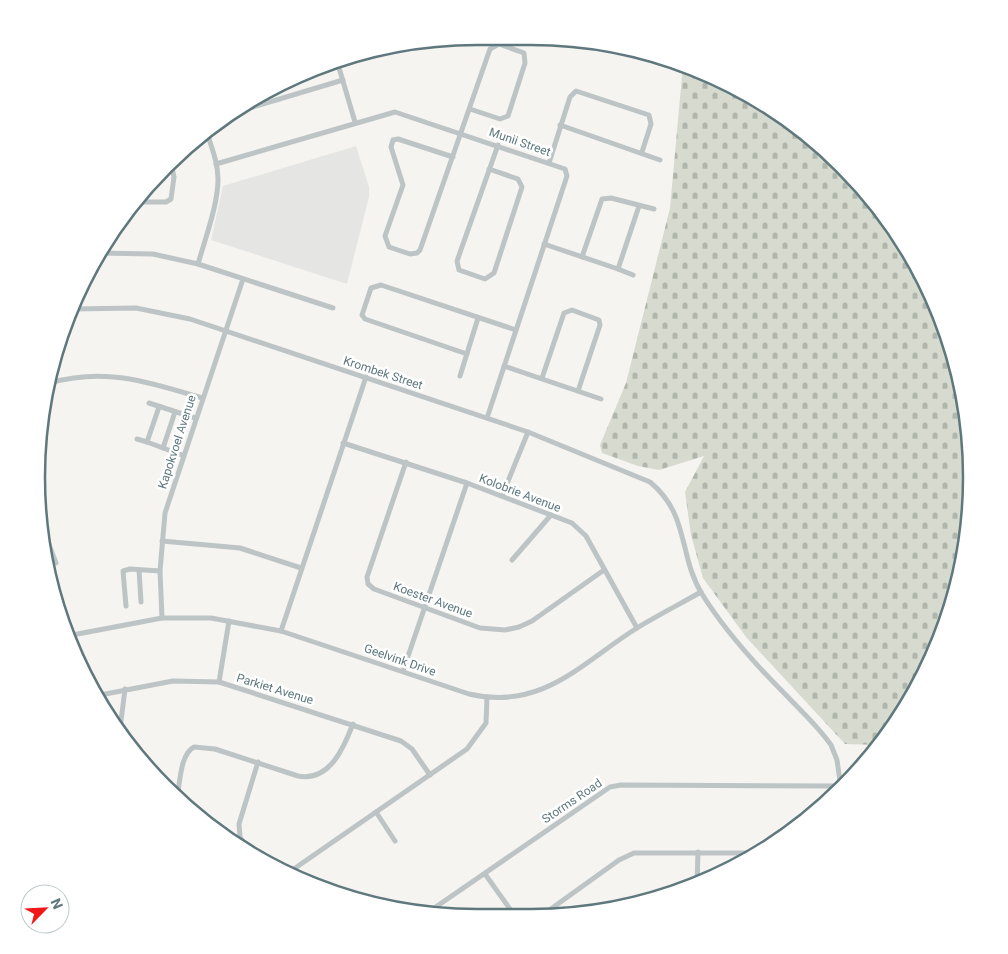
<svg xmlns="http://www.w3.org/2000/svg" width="1008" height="954" font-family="Roboto,sans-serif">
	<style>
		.built { fill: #e5e6e4 }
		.cemetery { fill: url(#cemetery-stones) }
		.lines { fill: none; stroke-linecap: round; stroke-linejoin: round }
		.minor { stroke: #bdc4c6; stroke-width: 5 }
		.labels { text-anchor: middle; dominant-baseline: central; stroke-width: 5; stroke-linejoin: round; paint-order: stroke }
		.street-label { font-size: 12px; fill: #5e787e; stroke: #fff }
		.rim { fill: none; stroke: #5e787e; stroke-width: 2.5 }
	</style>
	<defs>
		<pattern id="cemetery-stones" width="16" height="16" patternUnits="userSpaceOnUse" patternTransform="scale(1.25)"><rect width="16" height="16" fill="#d6dacf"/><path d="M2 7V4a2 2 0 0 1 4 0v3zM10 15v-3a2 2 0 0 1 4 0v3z" fill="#b1b6ad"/></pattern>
	</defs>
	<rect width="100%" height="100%" fill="#f5f4f0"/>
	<path class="built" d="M356,146L369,187V197L347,284L211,240L223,186Z"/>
	<path class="cemetery" d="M683,65L726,82L800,128L863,187L913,257L948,336L968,420L971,506L957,591L926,672L881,745L845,744L746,637L703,578L691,535L685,492L704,456L659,470L638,466L602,453L600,445L626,383L670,208Z"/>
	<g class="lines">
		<g class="minor">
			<path d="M337,61L355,122"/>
			<path d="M233,113L343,80"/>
			<path d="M560,125L660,160"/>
			<path d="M453,157L398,139L393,140L391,147L403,185L385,236L389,247L410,254L417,253L420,250L490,49L499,44L524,53L525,63L508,116L500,119L470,109"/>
			<path d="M549,163L570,97L576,91L649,115L651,124L642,152"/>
			<path d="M216,164L395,112L565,169L567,176L487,418"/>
			<path d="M489,169L518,179L522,187L494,273L485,279L459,270L457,261L498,145"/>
			<path d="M134,202H166L171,199L174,177L171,163"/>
			<path d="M544,244L618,269L639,206"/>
			<path d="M98,253L153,254L198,264L333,308"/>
			<path d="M582,257L602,199L611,198L654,209"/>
			<path d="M198,264C205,239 218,205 218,179C218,162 211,146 206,130"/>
			<path d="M618,269L633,275"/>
			<path d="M72,309L136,308L190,319L528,432L650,482C690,515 678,555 702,594C725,631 754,663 785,694C800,710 818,726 831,745L837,760L841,788"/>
			<path d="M467,354L365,319L362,315L371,288L381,285L516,330"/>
			<path d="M504,366L601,399"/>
			<path d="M460,376L478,318"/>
			<path d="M542,378L564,313L572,310L599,320L600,325L578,391"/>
			<path d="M50,383C105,367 149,382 202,398"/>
			<path d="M149,403L195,418"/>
			<path d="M159,407L147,442L182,455"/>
			<path d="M137,439L147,442"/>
			<path d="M343,443L467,483L572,523L586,536L637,628"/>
			<path d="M163,448L175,412"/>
			<path d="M406,462L367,577L368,584L374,589L480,628L505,630L519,627L532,621L604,570"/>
			<path d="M502,496L528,432"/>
			<path d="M43,529L56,563"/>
			<path d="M162,541L240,548L301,568"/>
			<path d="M512,560L551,515"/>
			<path d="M139,570L141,602"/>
			<path d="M126,606L123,571L130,569L160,571"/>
			<path d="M162,618L160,571L165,513L243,279"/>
			<path d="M281,631L366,377"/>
			<path d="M67,636L162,618H211L281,631L469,694C543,711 581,663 637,628C658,615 680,604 701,592"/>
			<path d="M403,671L467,483"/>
			<path d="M219,682L229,621"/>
			<path d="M95,696L173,681L219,682L401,741L412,749L430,775"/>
			<path d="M120,729L125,689"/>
			<path d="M177,798C180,784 180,754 194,747L215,749L298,776C330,782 344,747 353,724"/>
			<path d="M376,812L395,841"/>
			<path d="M250,853L240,837L239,824L258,762"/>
			<path d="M288,873L467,749L486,723L487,697"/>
			<path d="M485,874L515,916"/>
			<path d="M697,883L698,852"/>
			<path d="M427,913L610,787L621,785L842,786"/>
			<path d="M541,916L619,860L634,853H760"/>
		</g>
	</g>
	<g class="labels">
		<g class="street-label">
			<text transform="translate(520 142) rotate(19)">Munii Street</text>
			<text transform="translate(383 373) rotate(18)">Krombek Street</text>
			<text transform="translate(177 442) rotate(-72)">Kapokvoel Avenue</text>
			<text transform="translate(520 493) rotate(21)">Kolobrie Avenue</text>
			<text transform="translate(433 600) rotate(20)">Koester Avenue</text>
			<text transform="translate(400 660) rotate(19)">Geelvink Drive</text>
			<text transform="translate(275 689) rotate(17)">Parkiet Avenue</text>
			<text transform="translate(572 801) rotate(-34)">Storms Road</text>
		</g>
	</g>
	<path d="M0 0H1008V954H0ZM477 45H531A432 432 0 0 1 963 477V477A432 432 0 0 1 531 909H477A432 432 0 0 1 45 477V477A432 432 0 0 1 477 45Z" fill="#fff" fill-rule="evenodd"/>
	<path class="rim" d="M477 45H531A432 432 0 0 1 963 477V477A432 432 0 0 1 531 909H477A432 432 0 0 1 45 477V477A432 432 0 0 1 477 45Z"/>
	<g transform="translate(45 909) rotate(66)"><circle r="24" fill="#ffffff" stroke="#bfc9cb"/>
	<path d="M0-4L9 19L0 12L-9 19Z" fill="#ef1718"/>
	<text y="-8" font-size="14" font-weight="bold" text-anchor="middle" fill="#5e787e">N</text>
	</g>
</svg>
